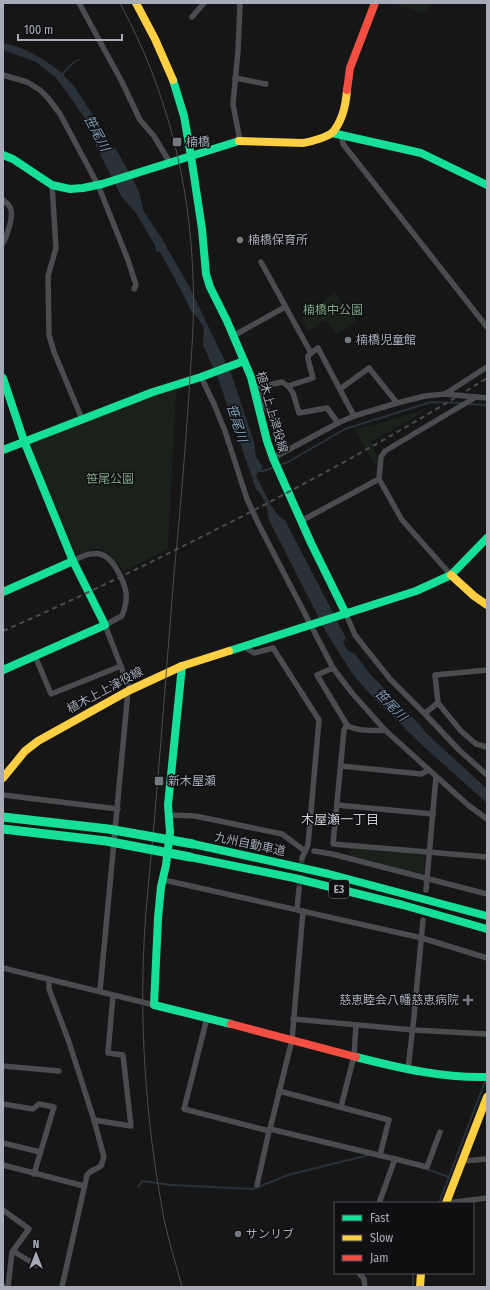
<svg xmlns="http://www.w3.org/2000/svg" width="490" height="1290" font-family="'Fira Sans Condensed','Noto Sans JP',sans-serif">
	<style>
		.green { fill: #1a211b }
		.water { fill: #293139 }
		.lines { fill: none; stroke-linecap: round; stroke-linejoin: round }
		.stream { stroke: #293139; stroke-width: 2 }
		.street-tunnel { stroke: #333437; stroke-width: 5.5; stroke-dasharray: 5.5 3; stroke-linecap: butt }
		.street { stroke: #4a4c50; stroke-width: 5.5 }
		.fast { stroke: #16e098; stroke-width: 8 }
		.slow { stroke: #ffcf43; stroke-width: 8 }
		.jam { stroke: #f24e42; stroke-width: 8 }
		.tram { stroke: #4a4c4f; stroke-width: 1 }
		.rail { stroke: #4a4c4f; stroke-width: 2; stroke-dasharray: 5 4; stroke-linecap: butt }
		.fast-bridge { stroke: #16e098; stroke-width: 9 }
		.poi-dot { fill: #747880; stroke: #101013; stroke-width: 1.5 }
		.labels { text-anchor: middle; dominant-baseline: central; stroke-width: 3; stroke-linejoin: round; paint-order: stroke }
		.shield { fill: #101013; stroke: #7a7d86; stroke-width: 1 }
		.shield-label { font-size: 11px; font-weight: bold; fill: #a7acb8 }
		.poi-label { font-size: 12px; fill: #a7acb8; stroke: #101013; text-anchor: start }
		.park-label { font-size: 12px; fill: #7da480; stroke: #101013 }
		.street-label { font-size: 12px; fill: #a7acb8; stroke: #101013 }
		.water-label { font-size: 13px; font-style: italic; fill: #7d9ab4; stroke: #101013 }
		.neighbourhood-label { font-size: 13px; fill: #c8cbd4; stroke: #101013 }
	</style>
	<rect width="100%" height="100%" fill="#161617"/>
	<g class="green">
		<path d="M391,3H430L426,13Z"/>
		<path d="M335,292L357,322L336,335L326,320L308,331L301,318Z"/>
		<path d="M176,389L168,549L123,571C108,549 102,543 76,555L30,444L154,395Z"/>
		<path d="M429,409L371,442L378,457L376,468L355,430Z"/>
		<path d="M351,848L425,855L423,875L350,855Z"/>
	</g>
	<path class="water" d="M3,43C25,47 44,59 62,73L75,60L83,58L75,62L64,74V76L74,86L98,123L110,146L116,149L134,181L139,192L144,212L161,237L190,288L232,376L254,442L256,457L263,467L256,475C261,485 275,518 285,520L346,638L343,642C346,648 348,652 355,654L370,674L420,725L426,733L487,789V803L423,746L373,697L354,676L326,632L269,520C268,510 264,496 256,489L219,381L203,345L204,328L198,318L191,311L182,292L160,252L156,251L154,243L150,237L136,213L121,196L95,144V134L66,91L56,78L36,62L3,50Z"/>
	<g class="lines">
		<g class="stream">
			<path d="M468,404L487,405"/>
			<path d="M278,466L288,462L345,429L431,402L462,403"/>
			<path d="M257,471H264L274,467"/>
			<path d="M426,1169L449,1177"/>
			<path d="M138,1187L142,1181L171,1185L253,1189L288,1175L369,1155"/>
			<path d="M439,1203L486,1079"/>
			<path d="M413,1287V1273"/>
		</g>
		<path class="street-tunnel" d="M299,889L302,858"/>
		<g class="street">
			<path d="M79,3L122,82L140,120L154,136L170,163"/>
			<path d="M239,3L240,6L238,51L233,104L240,141"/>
			<path d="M192,17L204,3"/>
			<path d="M3,75L27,82L40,90L48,98L60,114L98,185L128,260L136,285L134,289"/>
			<path d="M235,78L266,84"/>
			<path d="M341,135L343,144L487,327"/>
			<path d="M52,185L56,248L48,276L49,335L54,352L82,419"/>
			<path d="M3,200C7,203 10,205 11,210C13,217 7,237 3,243"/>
			<path d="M261,262L311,353L318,348L354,416"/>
			<path d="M233,336L285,307"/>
			<path d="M201,377L214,404L225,431L247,499L259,525L333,668L352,693L385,730L468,805L487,819"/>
			<path d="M288,386L293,393L299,413L327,408L338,423"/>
			<path d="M256,388L282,382L288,386L313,378L308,359V356L311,353"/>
			<path d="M340,389L369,368L397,403"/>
			<path d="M257,390L288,450"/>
			<path d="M445,394L487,367"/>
			<path d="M273,458L338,423L354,416L397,403L425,396L444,394L487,398"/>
			<path d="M301,521L379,479"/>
			<path d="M73,561C81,557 90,552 100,554C108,556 112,561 116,568C126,585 130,597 122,616L105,625L130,690"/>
			<path d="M451,575L402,520L379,479L381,457L385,451L476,397"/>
			<path d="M346,614L355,635L390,679L426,715L459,750L487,775"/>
			<path d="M243,646L254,653L273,648L319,720L308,845L302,858"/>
			<path d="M35,656L51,694L121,666"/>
			<path d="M333,668L317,675L347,725"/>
			<path d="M487,670L435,675L438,703L461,731L476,744L487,747"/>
			<path d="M425,713L438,703"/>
			<path d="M385,730C376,731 354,731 347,725L344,730L333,844L487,857"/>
			<path d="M341,766L421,774L429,770"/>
			<path d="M3,795L118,809"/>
			<path d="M337,805L433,814"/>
			<path d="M169,815L195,816L282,834L305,851"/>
			<path d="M314,851L332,854L487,894"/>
			<path d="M164,880L422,938L487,958"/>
			<path d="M426,890L436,777"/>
			<path d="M297,909L299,889"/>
			<path d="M3,968L154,1005"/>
			<path d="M49,979V989L69,1042L94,1120L104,1157L101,1166L90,1172L87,1175L62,1287"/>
			<path d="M100,991L128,691"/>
			<path d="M207,1018L184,1109L269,1131L270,1129L395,1159L379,1203"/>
			<path d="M293,1019L413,1030L487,1034"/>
			<path d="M3,1066L59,1071"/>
			<path d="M408,1069L414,1017L423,920"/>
			<path d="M279,1091L389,1120L380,1155"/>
			<path d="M3,1104L33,1109L39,1104L54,1107L34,1174"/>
			<path d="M341,1107L354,1056L356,1025"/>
			<path d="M94,1120L131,1126L123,1055L108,1053L113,995"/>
			<path d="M270,1129L292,1040L303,911"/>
			<path d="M3,1143L40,1152"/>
			<path d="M395,1159L427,1167L440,1132"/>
			<path d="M463,1161L487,1159"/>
			<path d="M3,1165L84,1186"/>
			<path d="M257,1185L269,1131"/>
			<path d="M447,1203L487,1198"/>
			<path d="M3,1210L29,1229L12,1252L8,1287"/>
			<path d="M13,1251L36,1265"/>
			<path d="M359,1273L364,1279L365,1287"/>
			<path d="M3,1287H4"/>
		</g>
		<g class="fast">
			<path d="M332,133L421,153L487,185"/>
			<path d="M239,141L191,156L202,229L206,274L210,287L227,321L251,377L267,441L273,458L311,543L346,614"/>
			<path d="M3,155L13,159L52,185L70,189L83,188L102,184L191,156L184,116L173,80"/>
			<path d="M3,378L24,441L73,561L105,625L3,670"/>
			<path d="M3,450L153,392L201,377L244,361"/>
			<path d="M3,592L73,561"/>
			<path d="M229,651L416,591L451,575L487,538"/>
			<path d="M182,666L168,805L170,832L166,865L161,887L158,918L154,1005L231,1024"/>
			<path d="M193,844L329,874L487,916"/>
			<path d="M190,857L294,878L403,905L487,929"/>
			<path d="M356,1057C399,1068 442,1078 487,1077"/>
		</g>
		<g class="slow">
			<path d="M136,3L155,39L173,80"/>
			<path d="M239,141L303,143C310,142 328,137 333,132C342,121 346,104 347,90"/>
			<path d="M451,575L474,596L487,605"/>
			<path d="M3,778L25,751L38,741L128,691L182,666L229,651"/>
			<path d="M446,1203L487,1097"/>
			<path d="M420,1287L421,1273"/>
		</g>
		<g class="jam">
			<path d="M347,90L350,68L375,3"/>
			<path d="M231,1024L356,1057"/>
		</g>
		<path class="tram" d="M120,3C166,88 190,181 193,278C195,317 191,356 189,394C185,454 180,514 174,574C165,687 157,799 146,911C138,1015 145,1118 164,1219C169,1242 176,1265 182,1287"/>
		<path class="rail" d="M3,631C83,596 160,558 237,519C322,475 406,429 487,378"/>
		<g class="fast-bridge">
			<path d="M3,817L108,829L193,844"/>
			<path d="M3,829L106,841L190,857"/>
		</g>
	</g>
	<g class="poi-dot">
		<rect x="172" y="137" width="10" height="10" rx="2"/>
		<circle cx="240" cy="240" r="4"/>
		<circle cx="348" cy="340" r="4"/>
		<rect x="154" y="776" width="10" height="10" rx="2"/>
		<path d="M466 994h4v4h4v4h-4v4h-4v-4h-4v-4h4z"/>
		<circle cx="238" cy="1234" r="4"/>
	</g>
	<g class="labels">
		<rect class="shield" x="329" y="880" width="20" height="18" rx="3"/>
		<g class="shield-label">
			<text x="339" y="889">E3</text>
		</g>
		<g class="poi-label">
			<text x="186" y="142">楠橋</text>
			<text x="248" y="240">楠橋保育所</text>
			<text x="356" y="340">楠橋児童館</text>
			<text x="168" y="781">新木屋瀬</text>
			<text x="459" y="1000" text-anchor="end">慈恵睦会八幡慈恵病院</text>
			<text x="246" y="1234">サンリブ</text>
		</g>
		<g class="park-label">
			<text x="333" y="310">楠橋中公園</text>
			<text x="110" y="479">笹尾公園</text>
		</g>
		<g class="street-label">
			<text transform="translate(272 412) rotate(74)">植木上上津役線</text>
			<text transform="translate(105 690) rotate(-28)">植木上上津役線</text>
			<text transform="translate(250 844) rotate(12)">九州自動車道</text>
		</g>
		<g class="water-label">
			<text transform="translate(97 133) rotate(62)">笹尾川</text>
			<text transform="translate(237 423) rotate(72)">笹尾川</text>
			<text transform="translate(391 705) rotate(46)">笹尾川</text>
		</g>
		<g class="neighbourhood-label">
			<text x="340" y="819">木屋瀬一丁目</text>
		</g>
	</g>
	<rect width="490" height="1290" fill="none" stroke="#a7acb8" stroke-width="8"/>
	<rect x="334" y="1202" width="140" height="72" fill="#101013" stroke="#4c4e55"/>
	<rect x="342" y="1215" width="20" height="6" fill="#16e098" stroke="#4c4e55"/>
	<text x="370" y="1222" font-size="12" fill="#a7acb8">Fast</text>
	<rect x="342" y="1235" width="20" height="6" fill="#ffcf43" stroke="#4c4e55"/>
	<text x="370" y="1242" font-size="12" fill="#a7acb8">Slow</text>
	<rect x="342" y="1255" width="20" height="6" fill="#f24e42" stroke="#4c4e55"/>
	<text x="370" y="1262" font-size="12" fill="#a7acb8">Jam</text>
	<g transform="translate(36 1254)" stroke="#101013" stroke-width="3" paint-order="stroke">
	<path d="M0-3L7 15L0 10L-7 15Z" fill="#a7acb8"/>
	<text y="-6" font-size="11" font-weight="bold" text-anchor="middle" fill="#a7acb8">N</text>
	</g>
	<path d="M18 34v6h104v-6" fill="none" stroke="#a7acb8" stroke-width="2"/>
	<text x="24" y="34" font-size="12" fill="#a7acb8" stroke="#101013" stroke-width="3" paint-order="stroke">100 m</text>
</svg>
